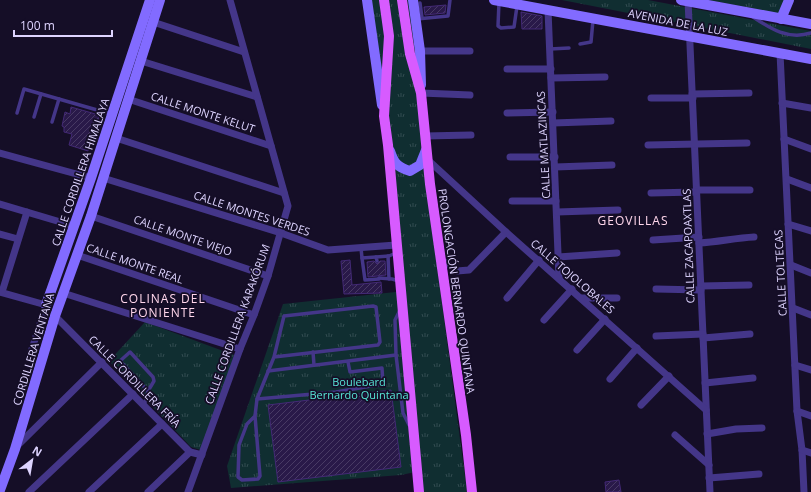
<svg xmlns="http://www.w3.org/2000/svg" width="811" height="492" font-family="'Open Sans',sans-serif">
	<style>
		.grass { fill: url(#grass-tufts) }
		.building { fill: url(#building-hatch); stroke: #432976 }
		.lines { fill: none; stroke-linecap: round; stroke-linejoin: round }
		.lane { stroke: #443689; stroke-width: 3.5 }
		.street { stroke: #443689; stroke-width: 7 }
		.secondary { stroke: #826bff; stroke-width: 10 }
		.primary { stroke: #d75bff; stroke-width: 10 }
		.labels { text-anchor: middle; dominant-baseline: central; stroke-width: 3.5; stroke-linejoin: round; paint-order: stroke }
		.street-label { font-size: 11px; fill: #ded4ff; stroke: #150e27 }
		.park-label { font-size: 11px; fill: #58e6d6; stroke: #150e27 }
		.neighbourhood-label { font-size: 12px; letter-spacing: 1px; fill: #ffd6eb; stroke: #150e27 }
	</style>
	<defs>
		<pattern id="grass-tufts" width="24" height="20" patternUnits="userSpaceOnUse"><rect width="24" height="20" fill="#102e31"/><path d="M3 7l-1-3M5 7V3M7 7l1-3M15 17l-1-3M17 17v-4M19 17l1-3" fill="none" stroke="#324b50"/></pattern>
		<pattern id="building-hatch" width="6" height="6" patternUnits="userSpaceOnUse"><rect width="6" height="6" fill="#291949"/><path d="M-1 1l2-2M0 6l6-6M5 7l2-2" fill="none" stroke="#483a64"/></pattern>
	</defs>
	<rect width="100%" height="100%" fill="#150e27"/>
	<g class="grass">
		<path d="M364,0H418L432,228L467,492H422L420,471L401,475L231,488L227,466L283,304L405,291L398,204Z"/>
		<path d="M562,0H648L811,31V49Z"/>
		<path d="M708,0H788L782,14Z"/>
		<path d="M145,322L234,355L204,451L191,447L109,361Z"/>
	</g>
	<g class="building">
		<path d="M446,5L445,13L425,15L424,7Z"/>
		<path d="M521,12L542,16V29H522Z"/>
		<path d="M71,107L99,115L97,127H94L91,136L98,138L96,142L91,140L88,151L69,145L72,134L64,132V127L62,126L65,112L70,114Z"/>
		<path d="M350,260L352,285L381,282L382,293L344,294L341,261Z"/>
		<path d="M374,261L377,264L380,261H385L386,275L368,277L367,262Z"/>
		<path d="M391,390L401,467L278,482L268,405Z"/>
		<path d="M619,480L621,492H606L605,482Z"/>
	</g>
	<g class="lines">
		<g class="lane">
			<path d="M499,2L498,26L501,28L514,27L517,6"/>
			<path d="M420,3L422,18"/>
			<path d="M753,17C771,29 788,40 811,33"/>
			<path d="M417,19L448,16L450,0"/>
			<path d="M580,44L591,42L593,20"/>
			<path d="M550,49L569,48"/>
			<path d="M17,113L24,89L111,114"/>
			<path d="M34,117L41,94"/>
			<path d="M52,122L59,99"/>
			<path d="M361,248L362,258L376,257"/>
			<path d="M388,256L389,279"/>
			<path d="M362,258L365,280L379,279"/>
			<path d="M377,261L376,257L389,256L396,253"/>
			<path d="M379,278L392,279L399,281"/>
			<path d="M400,310L395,320L396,355L403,413L409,425"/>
			<path d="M313,352L314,365"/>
			<path d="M268,371L396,355"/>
			<path d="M257,399L336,392L383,384L382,368L350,372L348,362"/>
			<path d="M144,406L148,391L154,381L153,377L130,352L120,361L148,391"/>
			<path d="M255,416L260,476L258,479L242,480L238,477L239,445L247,424L255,416L257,399L274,357L284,316L373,306L376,307L380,342L378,345L274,357"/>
		</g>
		<g class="street">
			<path d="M688,0L710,492"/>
			<path d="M548,10L559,278"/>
			<path d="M153,22L244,52"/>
			<path d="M420,51H470"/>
			<path d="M780,53L797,411L802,450L804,492"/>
			<path d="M141,61L257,97"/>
			<path d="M507,69H551"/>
			<path d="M551,78L605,77"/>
			<path d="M421,93L470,95"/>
			<path d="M692,94L749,93"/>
			<path d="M651,98H693"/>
			<path d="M128,99L271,146"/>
			<path d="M782,103L811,108"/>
			<path d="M507,113L553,112"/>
			<path d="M553,123L611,121"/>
			<path d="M425,136L471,135"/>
			<path d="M116,138L284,193"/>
			<path d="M784,139L811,149"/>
			<path d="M648,145L747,143"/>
			<path d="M0,153L91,178"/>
			<path d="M510,157H555"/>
			<path d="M427,159L506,232L706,410"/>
			<path d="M555,167L612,165"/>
			<path d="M103,178L281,233L328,250L396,245"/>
			<path d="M787,179L811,188"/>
			<path d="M697,190H750"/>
			<path d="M651,193L696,192"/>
			<path d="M512,201H556"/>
			<path d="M0,204L74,226"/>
			<path d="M557,212L618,210"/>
			<path d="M91,216L268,276"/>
			<path d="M788,224L811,231"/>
			<path d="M0,234L18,239"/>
			<path d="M653,240L699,237"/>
			<path d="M699,243C718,242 735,238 754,237"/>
			<path d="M77,255L254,315"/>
			<path d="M558,257L617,253"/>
			<path d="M440,259L457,271L469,270L506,232"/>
			<path d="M791,265L811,273"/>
			<path d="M701,286L749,285"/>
			<path d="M656,289L701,290"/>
			<path d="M0,292L46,305L31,352"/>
			<path d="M2,292L27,212"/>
			<path d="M63,293L240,349"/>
			<path d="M507,298L539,260"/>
			<path d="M582,298H617"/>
			<path d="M793,308L811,315"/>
			<path d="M55,316L190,452L202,455"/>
			<path d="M544,320L572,289"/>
			<path d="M656,336L703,334"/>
			<path d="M703,338L750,334"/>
			<path d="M577,350L605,319"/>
			<path d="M795,365L811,370"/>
			<path d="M610,379L637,348"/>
			<path d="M705,383L753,378"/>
			<path d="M641,405L669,376"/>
			<path d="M797,411L811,416"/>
			<path d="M707,434L736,429L762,428"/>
			<path d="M675,435L709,465"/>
			<path d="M17,446L102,362"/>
			<path d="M802,450L811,453"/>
			<path d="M709,478L759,474"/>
			<path d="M29,492L133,394"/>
			<path d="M89,492L162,424"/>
			<path d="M148,492L190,452"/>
			<path d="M188,492L240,349L254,315L268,276L288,206L230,0"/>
		</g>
		<g class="secondary">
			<path d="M367,0L382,105"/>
			<path d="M413,0L420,51L421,85"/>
			<path d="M494,0L811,59"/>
			<path d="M681,0L811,24"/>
			<path d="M781,19L789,0"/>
			<path d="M390,151C394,163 397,167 410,171L420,165L426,150"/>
			<path d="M46,305L91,178L150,0"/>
			<path d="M0,490L15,449L55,316L91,216L160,0"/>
		</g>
		<g class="primary">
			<path d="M384,0L389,36L384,116L388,145L419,492"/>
			<path d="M402,0L410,54L421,93L430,184L466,435L472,492"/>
		</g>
	</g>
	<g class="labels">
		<g class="street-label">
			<text transform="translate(678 22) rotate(11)">AVENIDA DE LA LUZ</text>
			<text transform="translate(203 112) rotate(18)">CALLE MONTE KELUT</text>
			<text transform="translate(543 145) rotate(-93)">CALLE MATLAZINCAS</text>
			<text transform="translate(80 172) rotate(-71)">CALLE CORDILLERA HIMALAYA</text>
			<text transform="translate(252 213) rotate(18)">CALLE MONTES VERDES</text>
			<text transform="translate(183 235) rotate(19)">CALLE MONTE VIEJO</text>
			<text transform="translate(688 246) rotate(-92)">CALLE ZACAPOAXTLAS</text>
			<text transform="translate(135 263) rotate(19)">CALLE MONTE REAL</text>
			<text transform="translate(780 273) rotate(-93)">CALLE TOLTECAS</text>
			<text transform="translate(573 276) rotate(41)">CALLE TOJOLOBALES</text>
			<text transform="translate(457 291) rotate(82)">PROLONGACIÓN BERNARDO QUINTANA</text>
			<text transform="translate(237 324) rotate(-70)">CALLE CORDILLERA KARAKÓRUM</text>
			<text transform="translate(33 349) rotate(-73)">CORDILLERA VENTANA</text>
			<text transform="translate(135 381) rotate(45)">CALLE CORDILLERA FRÍA</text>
		</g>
		<g class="park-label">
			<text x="359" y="381">Boulebard<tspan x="359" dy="13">Bernardo Quintana</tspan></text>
		</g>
		<g class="neighbourhood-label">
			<text x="633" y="220">GEOVILLAS</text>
			<text x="163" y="298">COLINAS DEL<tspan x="163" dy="14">PONIENTE</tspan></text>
		</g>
	</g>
	<g transform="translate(32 460) rotate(31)" stroke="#150e27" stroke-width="3" paint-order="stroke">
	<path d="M0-3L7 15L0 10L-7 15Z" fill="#ded4ff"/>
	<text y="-6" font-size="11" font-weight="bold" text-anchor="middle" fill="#ded4ff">N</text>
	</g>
	<path d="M14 30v6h98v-6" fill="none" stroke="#ded4ff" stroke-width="2"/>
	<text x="20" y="30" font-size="12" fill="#ded4ff" stroke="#150e27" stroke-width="3" paint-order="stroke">100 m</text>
</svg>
